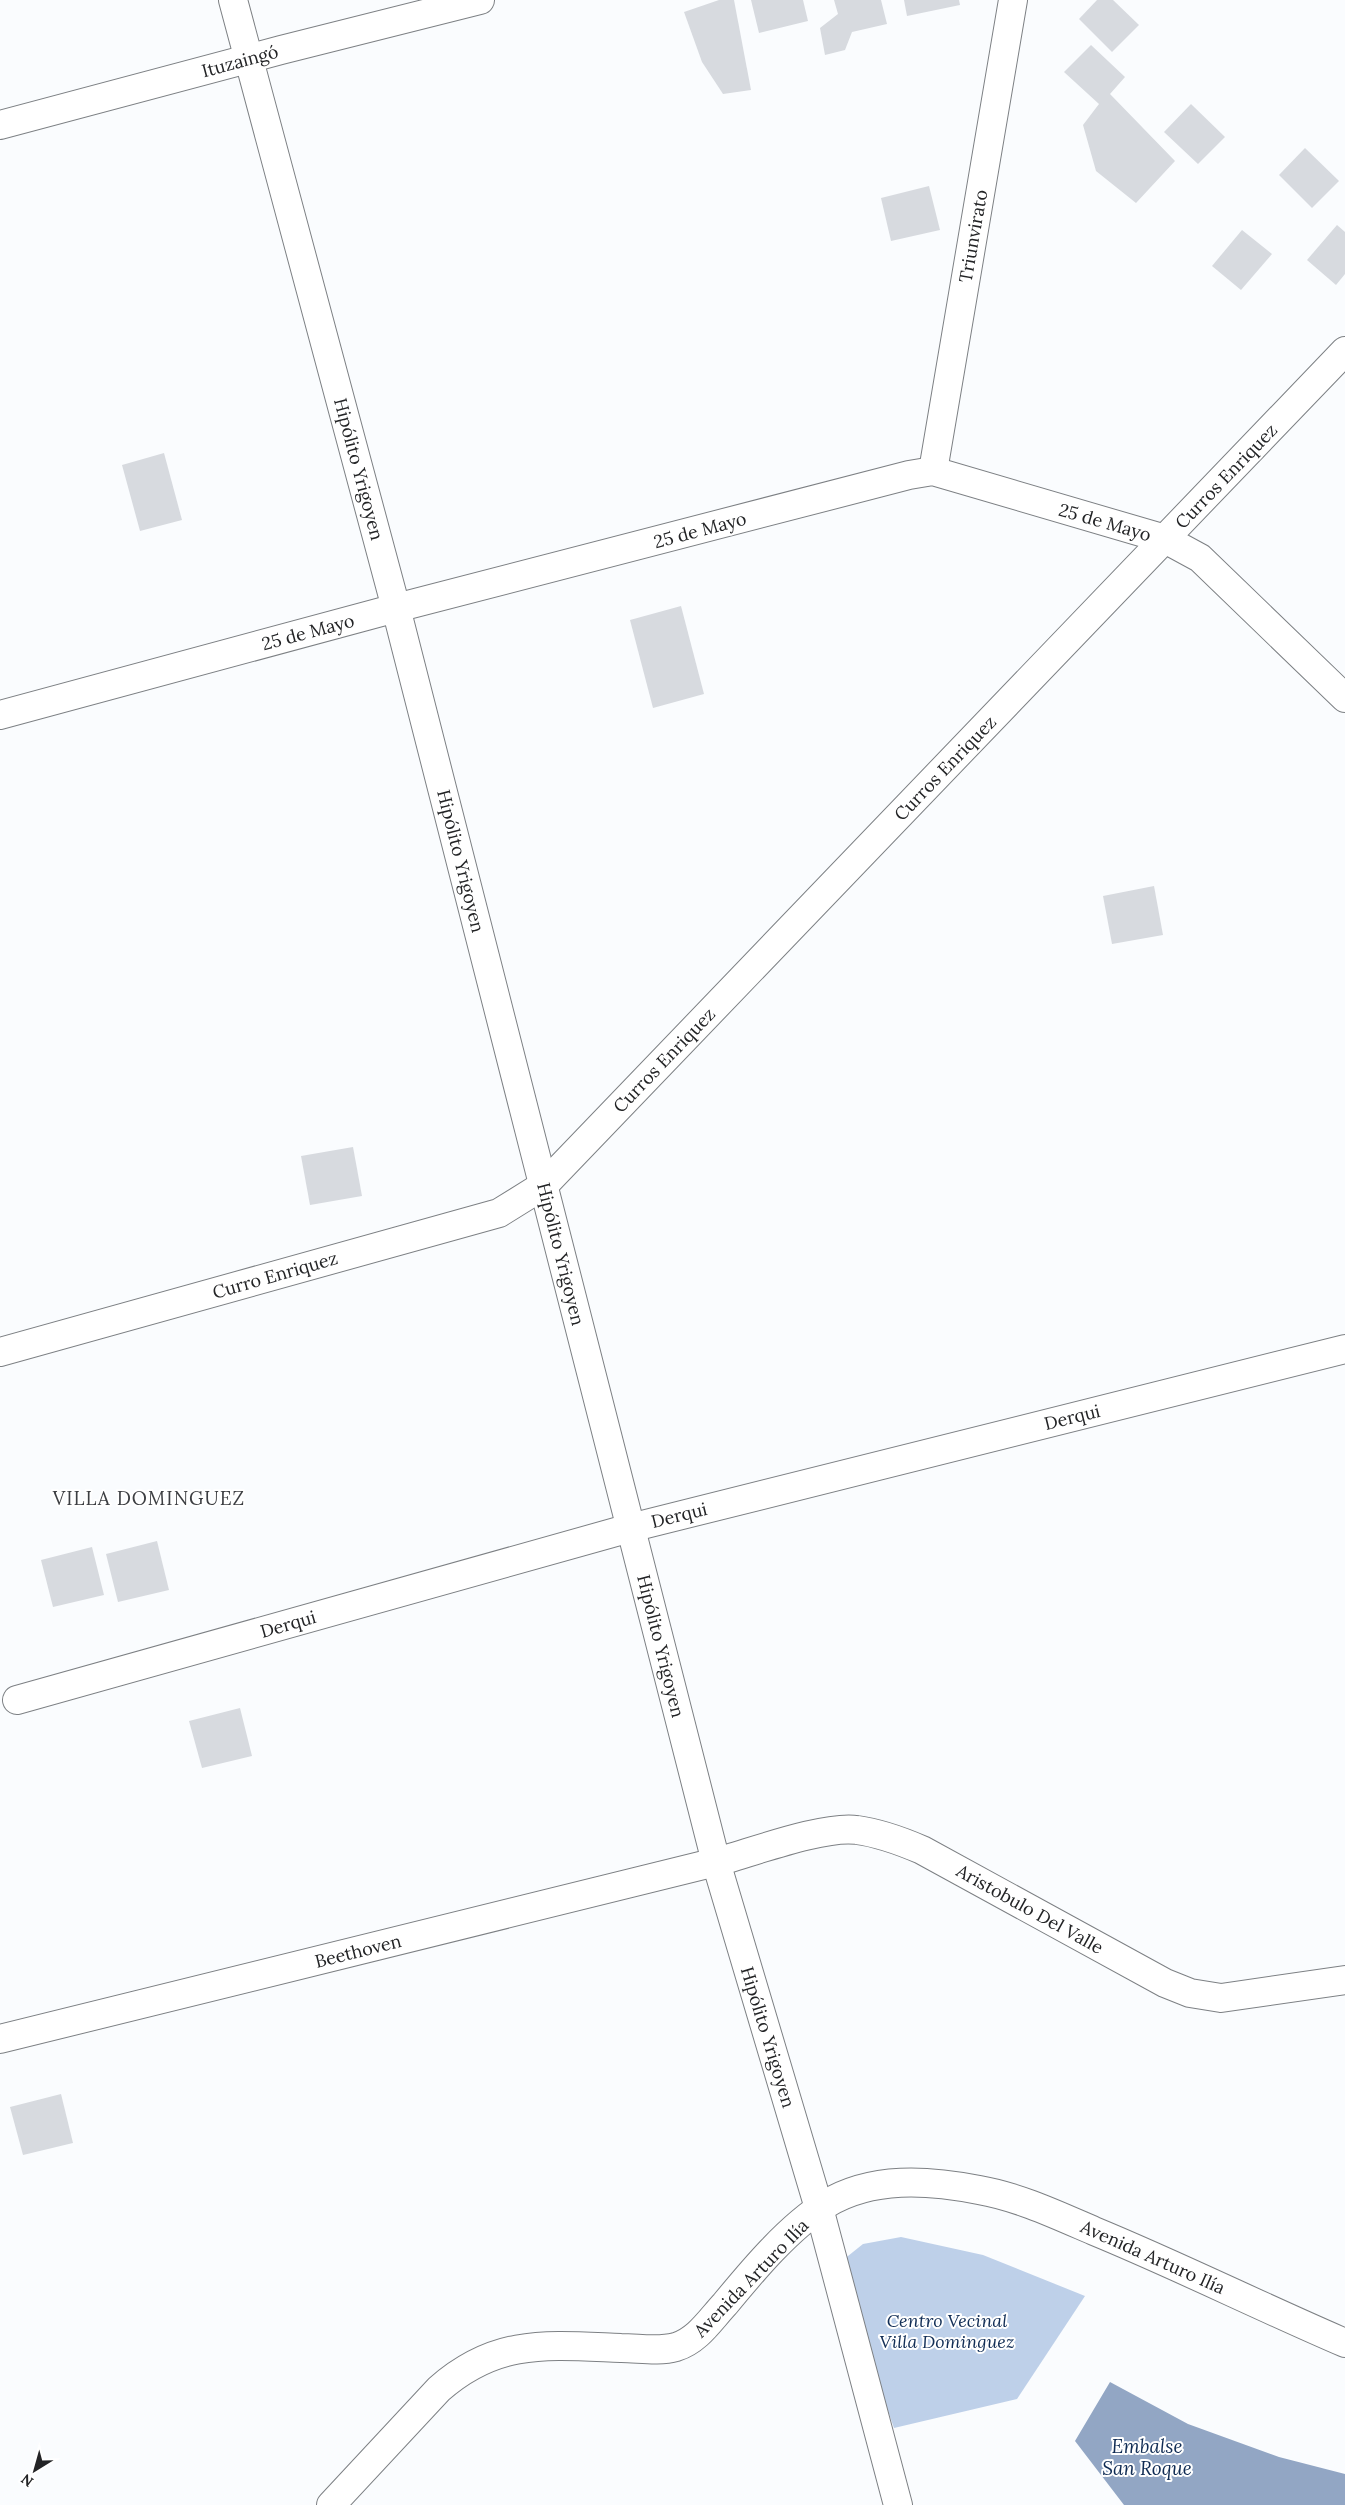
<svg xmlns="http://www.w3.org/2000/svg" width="1345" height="2505" font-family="Lora,serif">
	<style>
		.green { fill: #bed0e9 }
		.water { fill: #92a6c4 }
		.building { fill: #d7dadf }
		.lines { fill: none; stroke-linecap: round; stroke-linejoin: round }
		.street-casing { stroke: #7d8084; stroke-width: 30 }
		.secondary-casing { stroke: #7d8084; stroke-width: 30 }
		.street { stroke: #fff; stroke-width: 28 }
		.secondary { stroke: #fff; stroke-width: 28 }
		.labels { text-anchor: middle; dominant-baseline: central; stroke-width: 4; stroke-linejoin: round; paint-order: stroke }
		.street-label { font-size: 18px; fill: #232426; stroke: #fff }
		.park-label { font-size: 18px; font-style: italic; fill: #122e56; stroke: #fff }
		.neighbourhood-label { font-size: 19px; letter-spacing: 1px; fill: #3c3e42; stroke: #fff }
		.water-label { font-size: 19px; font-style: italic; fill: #0f2b53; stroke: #fff }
	</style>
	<rect width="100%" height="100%" fill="#fafcfe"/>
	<path class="green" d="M901,2237L983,2255L1085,2296L1017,2399L894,2428L851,2305L843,2260L863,2244Z"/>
	<path class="water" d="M1110,2382L1188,2424L1279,2457L1345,2474V2505H1124L1075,2441Z"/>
	<g class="building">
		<path d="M719,0H734L751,90L723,94L702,62L684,12Z"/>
		<path d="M751,0H803L808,21L759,33Z"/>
		<path d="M834,0H881L887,24L852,32L845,50L825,55L820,28L838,14Z"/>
		<path d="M904,0H959L960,5L907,16Z"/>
		<path d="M1097,0H1113L1139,25L1112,52L1079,19Z"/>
		<path d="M1091,45L1125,77L1110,94L1175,161L1136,203L1096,171L1083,125L1099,104L1064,72Z"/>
		<path d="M1191,104L1225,137L1198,164L1164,132Z"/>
		<path d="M1305,148L1339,181L1312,208L1279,175Z"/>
		<path d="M929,186L940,230L891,241L881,198Z"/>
		<path d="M1337,225L1345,232V274L1336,285L1307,260Z"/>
		<path d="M1242,230L1272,254L1241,290L1212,266Z"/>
		<path d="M164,453L182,520L140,531L122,465Z"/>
		<path d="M681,606L704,694L653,708L630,620Z"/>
		<path d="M1154,886L1163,935L1112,944L1103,896Z"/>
		<path d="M353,1147L362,1196L310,1205L301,1156Z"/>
		<path d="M157,1541L169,1590L118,1602L106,1554Z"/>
		<path d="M92,1547L104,1595L53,1607L41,1560Z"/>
		<path d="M240,1708L252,1756L202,1768L189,1721Z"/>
		<path d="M61,2094L73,2143L23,2155L10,2107Z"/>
	</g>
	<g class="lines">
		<g class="street-casing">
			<g id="street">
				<path d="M0,125L281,50L480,0"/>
				<path d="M933,471L1013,0"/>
				<path d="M0,715L396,608L909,475L933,471L1165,539L1200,558L1345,698"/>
				<path d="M0,1352L499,1213L544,1185L1345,351"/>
				<path d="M17,1700L630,1528L1345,1349"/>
				<path d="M0,2039L716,1862C750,1853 825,1825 857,1830C880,1833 901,1841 922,1850L1165,1983L1190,1993L1221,1998L1345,1980"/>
				<path d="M819,2208L898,2505"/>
			</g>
		</g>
		<g class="secondary-casing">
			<g id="secondary">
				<path d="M233,0L396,608L716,1862L819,2208"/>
				<path d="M331,2505L439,2389C497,2338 548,2345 621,2348C639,2348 658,2352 676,2347C698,2340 710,2320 725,2304C753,2270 789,2227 826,2204C872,2176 928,2180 979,2190C1019,2197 1057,2215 1094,2231C1179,2266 1261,2307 1345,2343"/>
			</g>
		</g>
		<use href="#street" class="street"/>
		<use href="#secondary" class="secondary"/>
	</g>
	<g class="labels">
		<g class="street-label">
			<text transform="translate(240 61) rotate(-15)">Ituzaingó</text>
			<text transform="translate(973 236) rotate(-80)">Triunvirato</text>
			<text transform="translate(359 469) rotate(75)">Hipólito Yrigoyen</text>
			<text transform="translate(1226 476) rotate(-46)">Curros Enriquez</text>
			<text transform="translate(1105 522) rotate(16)">25 de Mayo</text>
			<text transform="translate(700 530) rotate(-15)">25 de Mayo</text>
			<text transform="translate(308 632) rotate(-15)">25 de Mayo</text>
			<text transform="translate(945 768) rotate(-46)">Curros Enriquez</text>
			<text transform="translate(461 861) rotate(76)">Hipólito Yrigoyen</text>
			<text transform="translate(664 1060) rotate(-46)">Curros Enriquez</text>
			<text transform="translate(561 1254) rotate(76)">Hipólito Yrigoyen</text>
			<text transform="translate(275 1275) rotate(-16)">Curro Enriquez</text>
			<text transform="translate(1072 1417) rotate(-14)">Derqui</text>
			<text transform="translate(679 1515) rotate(-14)">Derqui</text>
			<text transform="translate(288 1624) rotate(-16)">Derqui</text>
			<text transform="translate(661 1646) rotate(76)">Hipólito Yrigoyen</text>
			<text transform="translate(1030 1909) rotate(29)">Aristobulo Del Valle</text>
			<text transform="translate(358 1951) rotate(-14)">Beethoven</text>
			<text transform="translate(768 2037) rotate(73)">Hipólito Yrigoyen</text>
			<text transform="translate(1153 2257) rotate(24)">Avenida Arturo Ilía</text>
			<text transform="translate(751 2278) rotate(-46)">Avenida Arturo Ilía</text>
		</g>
		<g class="park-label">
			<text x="947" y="2320">Centro Vecinal<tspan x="947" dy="21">Villa Dominguez</tspan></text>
		</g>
		<g class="neighbourhood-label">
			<text x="149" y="1498">VILLA DOMINGUEZ</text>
		</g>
		<g class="water-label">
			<text x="1147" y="2446">Embalse<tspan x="1147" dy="22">San Roque</tspan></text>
		</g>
	</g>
	<g transform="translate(35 2470) rotate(217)" stroke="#ffffff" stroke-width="4" paint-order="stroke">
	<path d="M0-4L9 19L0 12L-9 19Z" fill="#232426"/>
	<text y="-8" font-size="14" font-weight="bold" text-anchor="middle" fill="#232426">N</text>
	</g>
</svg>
